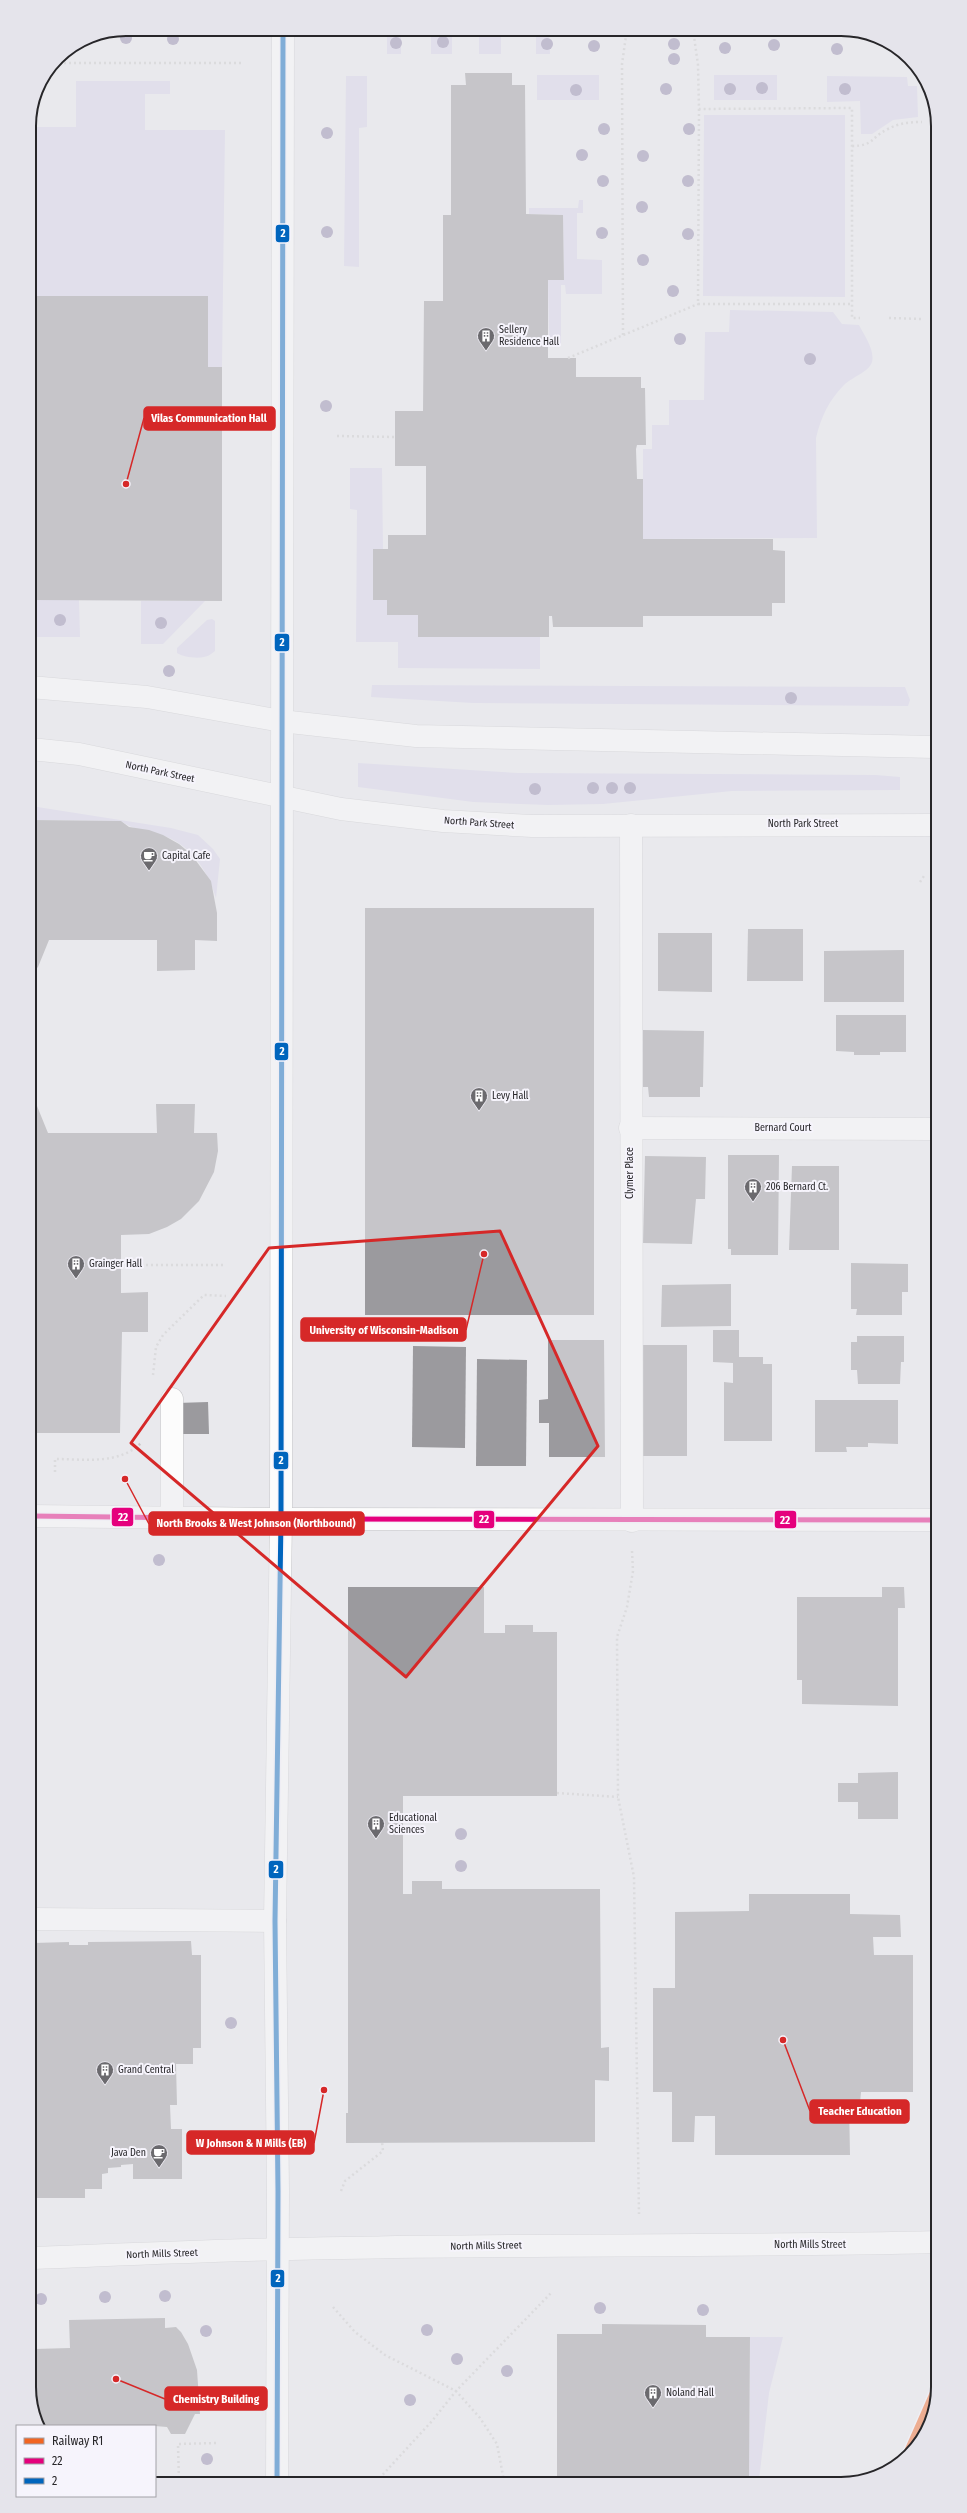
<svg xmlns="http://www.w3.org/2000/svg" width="967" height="2513" font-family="'Fira Sans Condensed',sans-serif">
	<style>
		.green { fill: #d7d3e9 }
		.building { fill: #9b9a9e }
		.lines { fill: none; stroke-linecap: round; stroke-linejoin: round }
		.minor-casing { stroke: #c5c5c8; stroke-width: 23 }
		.major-casing { stroke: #c5c5c8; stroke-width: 23 }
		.path { stroke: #cbcacb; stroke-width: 2.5; stroke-dasharray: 2 3; stroke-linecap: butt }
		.minor { stroke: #fcfcfc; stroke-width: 22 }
		.major { stroke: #fcfcfc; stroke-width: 22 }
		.bus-1-casing { stroke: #f6f4fc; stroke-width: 8 }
		.bus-2-casing { stroke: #f6f4fc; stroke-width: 8 }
		.bus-1 { stroke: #e5007d; stroke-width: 5 }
		.bus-2 { stroke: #0065bd; stroke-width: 5 }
		.rail-1-casing { stroke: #f6f4fc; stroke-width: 9 }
		.rail-1 { stroke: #f26522; stroke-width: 6 }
		.tree { fill: #9187aa }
		.marked { fill: none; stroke: #d62828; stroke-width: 3; stroke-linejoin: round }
		.labels { text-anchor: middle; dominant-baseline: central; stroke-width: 4; stroke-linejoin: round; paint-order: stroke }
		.poi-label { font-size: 10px; fill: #272629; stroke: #f6f4fc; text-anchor: start }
		.street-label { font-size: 10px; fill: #272629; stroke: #f6f4fc }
		.rim { fill: none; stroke: #272629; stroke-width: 2 }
		.leader { fill: none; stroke: #d62828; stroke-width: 1.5 }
		.callout-dot { fill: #d62828; stroke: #f6f4fc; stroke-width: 1.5 }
		.callout { fill: #d62828; stroke: #d62828; stroke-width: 1.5 }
		.callout-label { font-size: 11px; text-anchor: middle; font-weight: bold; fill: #fff }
		.line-badge { stroke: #f6f4fc; stroke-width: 1.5 }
		.badge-label { font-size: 11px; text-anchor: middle; font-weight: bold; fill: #fff }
	</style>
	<rect width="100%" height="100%" fill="#e9e9ed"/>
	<g class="green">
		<rect x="387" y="32" width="14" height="22"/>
		<path d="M452,32V54H431V33Z"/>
		<rect x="479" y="33" width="22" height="21"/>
		<path d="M536,33H549L550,54H536Z"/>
		<rect x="537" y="75" width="62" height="25"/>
		<rect x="714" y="75" width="63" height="25"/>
		<path d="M346,76H367V127L359,128V267L344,266Z"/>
		<path d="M827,76L907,77L908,86H917L918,117L893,120L872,134H861L860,101L827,102Z"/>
		<path d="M76,81H170V94H145V130H225L222,367H208V296H30L29,127H76Z"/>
		<path d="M704,115H845V297L703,296Z"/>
		<path d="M579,200H583V213H577V259L602,260V294H566L565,285H561V344L549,343L548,280H564L563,215L529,214V208H578Z"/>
		<path d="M730,310L833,312L842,324L859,325C864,335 875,350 872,362C869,372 852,377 844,385C829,400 821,417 816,438L817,538L643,539V449H652V425H669V400H704L705,332H729Z"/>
		<path d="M350,468H382L383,549H373V600H387V615H418V637H540V669L398,668V642H356L357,510L350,509Z"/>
		<path d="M30,600H79L80,637H30Z"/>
		<path d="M141,601H205L163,644H141Z"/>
		<path d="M212,619L215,621V651L211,654C204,660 185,658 177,653V648L207,620Z"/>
		<path d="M372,685L905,687L910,700L908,706L473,703L371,697Z"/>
		<path d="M358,763L518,773L876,775L900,777V790L732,791L603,804L548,805L473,802L358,787Z"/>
		<path d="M31,806L171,828L198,835L213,849L220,859L216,898C208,871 190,843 161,835C147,831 133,830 121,821L31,820Z"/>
		<path d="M750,2337H783L769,2393L759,2480H749Z"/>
	</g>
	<g class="building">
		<path d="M465,73H512V85H525L526,214L563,215L564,280H548V358H576V377H641V388H645L646,445H637L636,449L637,479H643V539H773V550L785,551V603H772V616H643V627H553L552,616H549V637H418V615H387V600H373V549H388V535H426V466H395V411H423L424,301H443V215H451V85H466Z"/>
		<path d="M30,296H208V367H222V601L30,600Z"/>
		<path d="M31,820L121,821L129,827L149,830L163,835L179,844L191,854L211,881L217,913V941L195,940V970L157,971V940H49L38,967L31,974Z"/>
		<rect x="365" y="908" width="229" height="407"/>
		<path d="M748,929H803V981H747Z"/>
		<path d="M658,933H712V992L658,991Z"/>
		<path d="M904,950V1002H824V951Z"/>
		<path d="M836,1015H906V1052H880V1055H854V1052L836,1051Z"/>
		<path d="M643,1030L704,1031L703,1087H700V1097H649L648,1087H643Z"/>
		<path d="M31,1100L37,1106L48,1133H157L156,1104H195L194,1133H217L218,1151L214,1172L199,1201L181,1219L167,1227L149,1234L121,1235V1293L148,1292V1332H122L120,1433H32Z"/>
		<path d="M728,1155H779L778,1255H731V1249H728Z"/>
		<path d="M645,1156L706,1157L705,1199H696L692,1244L643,1243Z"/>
		<path d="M792,1166H839V1250H789Z"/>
		<path d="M851,1263L908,1264V1292H902V1315H856L857,1309H851Z"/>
		<path d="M731,1284V1326L661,1327L662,1285Z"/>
		<path d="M713,1330H739V1357H763V1364H772V1441H724V1382L733,1383V1363L713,1362Z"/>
		<path d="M857,1336H904V1362H901L900,1384H858L857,1370H851V1342H857Z"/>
		<path d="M548,1340H604L605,1457H549V1423H539V1400L548,1399Z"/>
		<path d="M634,1345H687V1456H640Z"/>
		<path d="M413,1346L466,1347L465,1448L412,1447Z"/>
		<path d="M477,1359L527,1360L526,1466H476Z"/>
		<path d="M815,1400H898V1444L868,1443V1447H846L847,1452H815Z"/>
		<path d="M208,1402L209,1434H178L177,1403Z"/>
		<path d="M348,1587H484V1633H505V1625H533V1632H557V1796H403V1894H412V1881H442V1889H600L601,2048L609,2047V2081L595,2080V2142L346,2143V2113H348Z"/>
		<path d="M882,1587H904L905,1608H898V1706L802,1704V1680H797V1597H882Z"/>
		<path d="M898,1772V1819H858V1802H838V1783H858V1773Z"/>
		<path d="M749,1894H850V1914L900,1915L901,1937H873L874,1955H913V2092H861L860,2103H849L850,2155H715V2116H695L694,2142H672V2092H653V1988H675V1912L749,1911Z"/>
		<path d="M191,1941L192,1955H201V2048H193V2064H176L177,2105H170L171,2129H182V2179H133V2164L121,2165V2167L108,2168V2173L102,2174V2189H85V2198H34L33,1943L69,1942V1945H88V1942Z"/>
		<path d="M165,2318V2328L176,2327L181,2332L188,2344L197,2370L200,2414H195L185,2434H171L167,2427L155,2426H40L34,2418V2349L70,2348L69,2320Z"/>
		<path d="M602,2324L706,2325V2337H750L749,2480L557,2481V2334H602Z"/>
	</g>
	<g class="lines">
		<g class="minor-casing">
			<g id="minor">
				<path d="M631,825L632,1521"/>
				<path d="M630,1128L935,1129"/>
				<path d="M172,1399V1517"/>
				<path d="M32,1516L281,1519L936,1520"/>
				<path d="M33,1919L275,1921"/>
				<path d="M34,2258C137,2254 240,2249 343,2248C541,2244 739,2247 938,2242"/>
			</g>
		</g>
		<g class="major-casing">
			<g id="major">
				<path d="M30,687L147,697L281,721L416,736L934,747"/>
				<path d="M31,749L79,754L341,809L443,821L532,826L935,825"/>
				<path d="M277,2483L278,2191L275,1921L281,1519L283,29"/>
			</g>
		</g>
		<g class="path">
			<path d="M693,29L698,65L699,109L852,108V318H860"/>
			<path d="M54,63H241"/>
			<path d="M34,97L36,91"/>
			<path d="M699,109L698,304H852"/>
			<path d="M852,146C874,146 871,137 888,129C899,123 910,122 922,122"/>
			<path d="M889,318L923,319"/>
			<path d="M623,335L622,64L627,29"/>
			<path d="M568,358L698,304"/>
			<path d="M337,436L395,437"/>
			<path d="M920,882L924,876"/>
			<path d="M121,1265H226"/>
			<path d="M153,1375L156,1347L163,1335L204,1295L226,1296"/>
			<path d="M55,1472V1459C84,1459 119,1465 141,1443"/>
			<path d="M632,1551L633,1571L627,1607L617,1637L618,1797L634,1877L639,2214"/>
			<path d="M557,1793L618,1797"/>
			<path d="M341,2191L345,2181L383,2151L382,2142"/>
			<path d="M333,2307L355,2332L385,2355L456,2391L480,2418L497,2444L504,2481"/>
			<path d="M376,2482L432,2421L456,2391L552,2292"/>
			<path d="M179,2483L178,2444L217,2443"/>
		</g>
		<use href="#minor" class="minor"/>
		<use href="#major" class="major"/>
		<g class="bus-1-casing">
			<path id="bus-1" d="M32,1516L281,1519L936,1520"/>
		</g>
		<g class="bus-2-casing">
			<path id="bus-2" d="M277,2483L278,2191L275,1921L281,1519L283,29"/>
		</g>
		<use href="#bus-1" class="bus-1"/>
		<use href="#bus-2" class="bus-2"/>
		<g class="rail-1-casing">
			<path id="rail-1" d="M905,2456L938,2381"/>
		</g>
		<use href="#rail-1" class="rail-1"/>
	</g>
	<g class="tree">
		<circle cx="126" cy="38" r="6"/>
		<circle cx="173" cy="39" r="6"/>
		<circle cx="443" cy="42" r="6"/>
		<circle cx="396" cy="43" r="6"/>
		<circle cx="547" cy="44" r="6"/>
		<circle cx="674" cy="44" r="6"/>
		<circle cx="774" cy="45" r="6"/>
		<circle cx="594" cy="46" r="6"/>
		<circle cx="725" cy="48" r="6"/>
		<circle cx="837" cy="49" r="6"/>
		<circle cx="674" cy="59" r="6"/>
		<circle cx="762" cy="88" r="6"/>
		<circle cx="666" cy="89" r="6"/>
		<circle cx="730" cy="89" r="6"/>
		<circle cx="845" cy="89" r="6"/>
		<circle cx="576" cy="90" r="6"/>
		<circle cx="604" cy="129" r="6"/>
		<circle cx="689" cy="129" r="6"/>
		<circle cx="327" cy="133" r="6"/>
		<circle cx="582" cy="155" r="6"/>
		<circle cx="643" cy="156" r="6"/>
		<circle cx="603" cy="181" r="6"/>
		<circle cx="688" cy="181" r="6"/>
		<circle cx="642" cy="207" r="6"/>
		<circle cx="327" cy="232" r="6"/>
		<circle cx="602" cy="233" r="6"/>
		<circle cx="688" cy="234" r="6"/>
		<circle cx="643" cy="260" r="6"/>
		<circle cx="673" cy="291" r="6"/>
		<circle cx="680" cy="339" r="6"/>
		<circle cx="810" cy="359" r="6"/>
		<circle cx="326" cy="406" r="6"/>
		<circle cx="60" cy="620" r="6"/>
		<circle cx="161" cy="623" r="6"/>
		<circle cx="169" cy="671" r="6"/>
		<circle cx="791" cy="698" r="6"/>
		<circle cx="593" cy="788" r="6"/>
		<circle cx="612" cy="788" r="6"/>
		<circle cx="630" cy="788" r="6"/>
		<circle cx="535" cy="789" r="6"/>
		<circle cx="159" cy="1560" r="6"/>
		<circle cx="461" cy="1834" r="6"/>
		<circle cx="461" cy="1866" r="6"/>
		<circle cx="231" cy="2023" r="6"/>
		<circle cx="165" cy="2296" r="6"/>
		<circle cx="105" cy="2297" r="6"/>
		<circle cx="41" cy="2299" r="6"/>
		<circle cx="600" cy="2308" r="6"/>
		<circle cx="703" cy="2310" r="6"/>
		<circle cx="427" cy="2330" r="6"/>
		<circle cx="206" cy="2331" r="6"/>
		<circle cx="457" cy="2359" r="6"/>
		<circle cx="507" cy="2371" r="6"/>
		<circle cx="410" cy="2400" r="6"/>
		<circle cx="207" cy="2459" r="6"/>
	</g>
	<path d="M0 0H967V2513H0ZM500,1231L598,1446L406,1677L131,1443L269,1248Z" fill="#e9e9ed" fill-opacity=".55" fill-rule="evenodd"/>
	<path class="marked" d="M500,1231L598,1446L406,1677L131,1443L269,1248Z"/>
	<defs>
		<g id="building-pin" transform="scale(0.9)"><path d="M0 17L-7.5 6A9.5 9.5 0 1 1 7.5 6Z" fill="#6b6a6e" stroke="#f6f4fc"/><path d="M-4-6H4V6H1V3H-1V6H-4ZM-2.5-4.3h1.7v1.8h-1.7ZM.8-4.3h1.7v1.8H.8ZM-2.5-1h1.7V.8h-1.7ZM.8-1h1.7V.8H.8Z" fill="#fff"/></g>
		<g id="cafe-pin" transform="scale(0.9)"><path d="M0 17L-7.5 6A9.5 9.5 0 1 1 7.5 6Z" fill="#6b6a6e" stroke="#f6f4fc"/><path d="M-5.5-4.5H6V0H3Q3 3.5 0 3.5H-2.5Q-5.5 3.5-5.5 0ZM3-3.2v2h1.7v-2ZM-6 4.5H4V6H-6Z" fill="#fff"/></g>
	</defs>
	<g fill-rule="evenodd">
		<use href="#building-pin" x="486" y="336"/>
		<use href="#cafe-pin" x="149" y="856"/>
		<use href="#building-pin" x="479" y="1096"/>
		<use href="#building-pin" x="753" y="1187"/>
		<use href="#building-pin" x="76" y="1264"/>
		<use href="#building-pin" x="376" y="1824"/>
		<use href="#building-pin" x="105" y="2070"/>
		<use href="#cafe-pin" x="159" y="2153"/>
		<use href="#building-pin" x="653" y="2393"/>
	</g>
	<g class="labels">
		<g class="poi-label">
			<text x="499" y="330">Sellery<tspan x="499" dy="12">Residence Hall</tspan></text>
			<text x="162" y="856">Capital Cafe</text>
			<text x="492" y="1096">Levy Hall</text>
			<text x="766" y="1187">206 Bernard Ct.</text>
			<text x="89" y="1264">Grainger Hall</text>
			<text x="389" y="1818">Educational<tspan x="389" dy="12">Sciences</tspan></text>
			<text x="118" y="2070">Grand Central</text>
			<text x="146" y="2153" text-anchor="end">Java Den</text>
			<text x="666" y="2393">Noland Hall</text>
		</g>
		<g class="street-label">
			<text transform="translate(160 772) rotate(12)">North Park Street</text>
			<text transform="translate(479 823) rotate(4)">North Park Street</text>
			<text x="803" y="824">North Park Street</text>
			<text x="783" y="1128">Bernard Court</text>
			<text transform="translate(630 1173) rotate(-90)">Clymer Place</text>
			<text x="810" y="2245">North Mills Street</text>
			<text transform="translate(486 2246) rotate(-1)">North Mills Street</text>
			<text transform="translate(162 2254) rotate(-2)">North Mills Street</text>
		</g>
	</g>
	<path d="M0 0H967V2513H0ZM126 36H841A90 90 0 0 1 931 126V2387A90 90 0 0 1 841 2477H126A90 90 0 0 1 36 2387V126A90 90 0 0 1 126 36Z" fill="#e5e4eb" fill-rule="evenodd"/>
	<path class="rim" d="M126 36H841A90 90 0 0 1 931 126V2387A90 90 0 0 1 841 2477H126A90 90 0 0 1 36 2387V126A90 90 0 0 1 126 36Z"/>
	<path class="leader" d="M126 484L144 418M484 1254L466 1330M125 1479L149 1524M783 2040L810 2111M324 2090L314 2143M116 2379L165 2399"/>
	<g class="callout-dot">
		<circle cx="126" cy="484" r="4"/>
		<circle cx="484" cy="1254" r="4"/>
		<circle cx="125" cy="1479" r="4"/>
		<circle cx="783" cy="2040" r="4"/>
		<circle cx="324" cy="2090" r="4"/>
		<circle cx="116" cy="2379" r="4"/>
	</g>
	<g class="callout">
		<rect x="144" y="407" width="131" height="23" rx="4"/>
		<rect x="301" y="1318" width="165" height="23" rx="4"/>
		<rect x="149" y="1512" width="215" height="23" rx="4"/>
		<rect x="810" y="2100" width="99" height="23" rx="4"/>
		<rect x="187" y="2131" width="127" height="23" rx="4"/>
		<rect x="165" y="2387" width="102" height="23" rx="4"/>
	</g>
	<g class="callout-label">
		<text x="209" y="422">Vilas Communication Hall</text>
		<text x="384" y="1334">University of Wisconsin-Madison</text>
		<text x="256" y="1527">North Brooks &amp; West Johnson (Northbound)</text>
		<text x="860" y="2115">Teacher Education</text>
		<text x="251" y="2147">W Johnson &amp; N Mills (EB)</text>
		<text x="216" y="2403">Chemistry Building</text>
	</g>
	<g class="line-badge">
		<rect x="275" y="224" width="15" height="19" rx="4" fill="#0065bd"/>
		<rect x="274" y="633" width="16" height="19" rx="4" fill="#0065bd"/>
		<rect x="274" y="1042" width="15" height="19" rx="4" fill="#0065bd"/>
		<rect x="273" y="1451" width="16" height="19" rx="4" fill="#0065bd"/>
		<rect x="111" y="1507" width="23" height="20" rx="4" fill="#e5007d"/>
		<rect x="473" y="1510" width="22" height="19" rx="4" fill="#e5007d"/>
		<rect x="774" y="1510" width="23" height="19" rx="4" fill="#e5007d"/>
		<rect x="268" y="1860" width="16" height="19" rx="4" fill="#0065bd"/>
		<rect x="270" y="2269" width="15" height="19" rx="4" fill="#0065bd"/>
	</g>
	<g class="badge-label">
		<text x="283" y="237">2</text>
		<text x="282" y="646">2</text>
		<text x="282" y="1055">2</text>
		<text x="281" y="1464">2</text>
		<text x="123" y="1521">22</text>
		<text x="484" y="1523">22</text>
		<text x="785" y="1524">22</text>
		<text x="276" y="1873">2</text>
		<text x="278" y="2282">2</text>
	</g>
	<rect x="16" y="2425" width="140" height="72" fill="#f6f4fc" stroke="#a3a2a8"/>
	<rect x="24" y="2438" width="20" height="6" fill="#f26522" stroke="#a3a2a8"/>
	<text x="52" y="2445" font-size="12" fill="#272629">Railway R1</text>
	<rect x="24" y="2458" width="20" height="6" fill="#e5007d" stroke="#a3a2a8"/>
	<text x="52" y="2465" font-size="12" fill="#272629">22</text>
	<rect x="24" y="2478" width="20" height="6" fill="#0065bd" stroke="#a3a2a8"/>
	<text x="52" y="2485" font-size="12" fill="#272629">2</text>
</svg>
